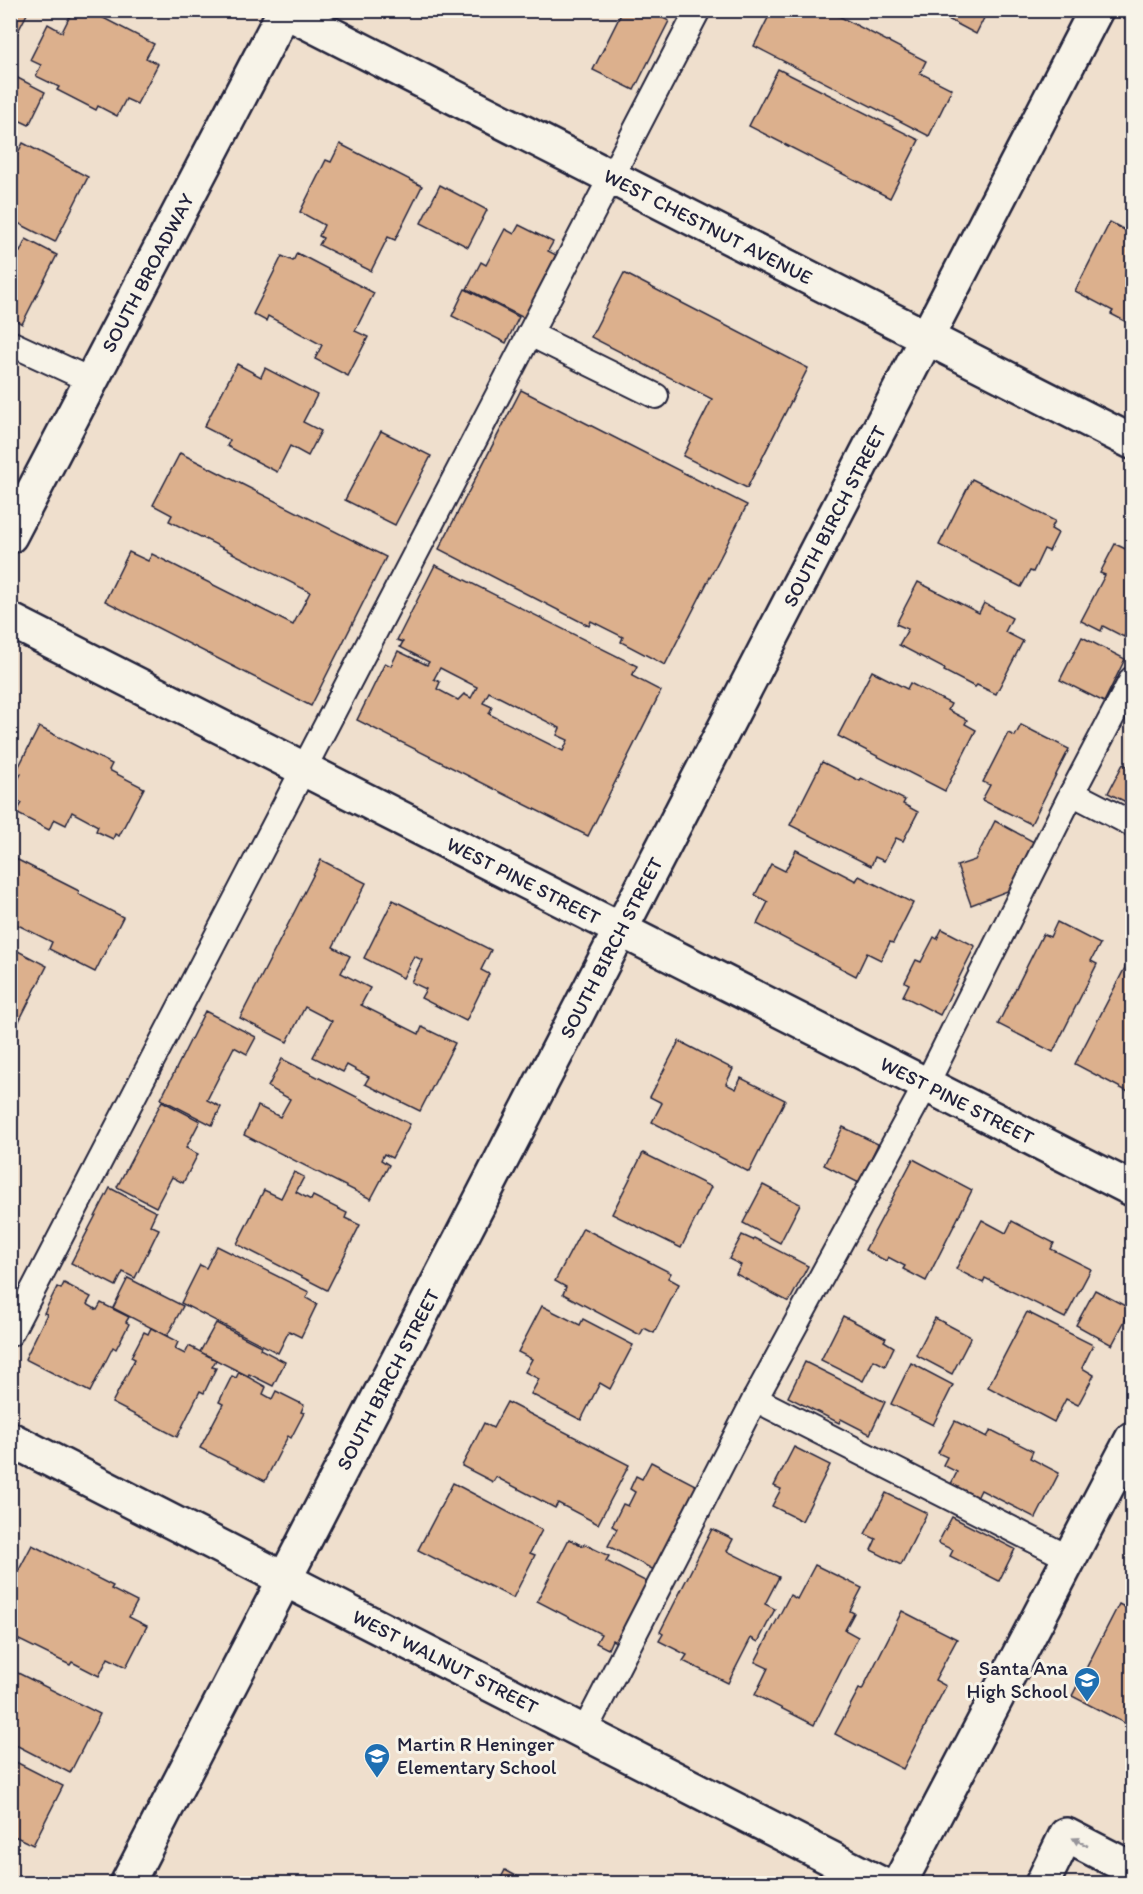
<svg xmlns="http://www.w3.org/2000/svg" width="1143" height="1894" font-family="Itim,sans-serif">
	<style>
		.building { fill: #dcb08d; stroke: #22223b; stroke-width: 1.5; fill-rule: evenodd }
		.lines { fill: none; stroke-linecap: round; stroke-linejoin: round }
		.lane-casing { stroke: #22223b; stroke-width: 28 }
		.street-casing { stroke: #22223b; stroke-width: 38 }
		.secondary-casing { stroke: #22223b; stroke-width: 38 }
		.lane { stroke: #f7f3e8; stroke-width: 24 }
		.street { stroke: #f7f3e8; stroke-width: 33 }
		.secondary { stroke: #f7f3e8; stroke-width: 33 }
		.oneway { fill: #97959a }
		.labels { text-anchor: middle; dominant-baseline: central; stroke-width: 6; stroke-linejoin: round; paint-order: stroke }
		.street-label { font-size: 20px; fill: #22223b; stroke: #f7f3e8 }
		.poi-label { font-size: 20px; fill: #22223b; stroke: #f7f3e8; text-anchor: end }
	</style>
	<rect width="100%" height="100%" fill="#efdfcd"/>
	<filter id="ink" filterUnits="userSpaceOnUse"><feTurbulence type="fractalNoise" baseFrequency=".0167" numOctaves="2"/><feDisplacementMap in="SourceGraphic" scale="12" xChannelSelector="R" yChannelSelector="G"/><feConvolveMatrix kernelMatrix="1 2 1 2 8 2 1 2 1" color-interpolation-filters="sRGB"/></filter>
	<g filter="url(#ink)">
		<g class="building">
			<path d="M10,10H29L10,47Z"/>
			<path d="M73,10H88L154,44L146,58L158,64L137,104L126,99L117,116L98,106L96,110L57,90L59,87L36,76L41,65L30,60L48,24L62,32Z"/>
			<path d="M623,10H648L669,21L634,90L593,70Z"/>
			<path d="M772,10H827L926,61L920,73L952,89L929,136L754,46Z"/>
			<path d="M931,10H988L976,34Z"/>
			<path d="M778,69L919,140L890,198L749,126Z"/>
			<path d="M10,74L45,92L29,125L10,116Z"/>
			<path d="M23,143L88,177L55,242L10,219V168Z"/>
			<path d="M340,144L422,186L395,240L388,237L371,271L319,245L323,238L319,236L324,225L300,212L326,160L331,162Z"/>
			<path d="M440,185L487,210L468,247L421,223Z"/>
			<path d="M1110,222L1132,234V325L1111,314L1113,311L1075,291Z"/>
			<path d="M519,225L553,242L548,251L556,255L524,318L467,289L481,262L486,265L505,229L514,234Z"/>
			<path d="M26,239L57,255L22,324L10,317V247L20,252Z"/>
			<path d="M297,253L374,293L355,331L368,337L348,376L315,359L322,345L268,316L266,321L253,314L282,256L293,261Z"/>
			<path d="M624,273L808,368L747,488L683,456L712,399L591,337Z"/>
			<path d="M465,289L519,317L506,343L452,316Z"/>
			<path d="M237,364L261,377L265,368L317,395L303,422L321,431L308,456L290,446L277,472L227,446L230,440L204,427Z"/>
			<path d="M521,390L747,505L665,665L621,642L623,637L591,621L589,626L439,549Z"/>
			<path d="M381,431L431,456L395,525L345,500Z"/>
			<path d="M180,453L386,557L311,706L105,601L129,552L148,561L152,554L293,625L310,592L169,521L172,515L153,505Z"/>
			<path d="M972,479L1055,521L1051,529L1058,533L1049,551L1044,549L1033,572L1030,571L1021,587L939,545Z"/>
			<path d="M1115,544L1132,552V620L1124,637L1103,626L1101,631L1081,621L1105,575L1100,573Z"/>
			<path d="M435,565L637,666L632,676L661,691L588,836L357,720L385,663L391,666L398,651L427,665L429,662L400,647L403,642L397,640ZM440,668L477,687L471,698L464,694L458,700L437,689L440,682L434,679ZM489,692L560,728L557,735L568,740L563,751L489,714L492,707L483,703Z"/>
			<path d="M918,582L979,613L984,603L1012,618L1005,632L1023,641L996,694L977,685L975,687L944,671L945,669L899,645L908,629L896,624Z"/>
			<path d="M1082,637L1125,659L1104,702L1060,680Z"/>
			<path d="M872,671L907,689L910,683L951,704L948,710L967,720L965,724L976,730L945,791L838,736Z"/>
			<path d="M1021,725L1069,749L1031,824L982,800L990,785L983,782L1008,733L1015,736Z"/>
			<path d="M39,727L112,764L109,770L144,788L119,836L115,834L113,839L96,831L98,826L72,812L66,825L54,819L49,830L16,813L22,803L10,797V794L21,774L16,772Z"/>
			<path d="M822,762L860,781L861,778L905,800L903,804L918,812L903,841L896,838L884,861L875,857L871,866L790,825Z"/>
			<path d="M1123,764L1132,769V805L1108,793Z"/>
			<path d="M995,821L1034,842L1010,890L971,905L957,866L975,860Z"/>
			<path d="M796,850L856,881L859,876L913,903L893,943L890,942L881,960L867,953L856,976L757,924L768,902L755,895L771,864L785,871Z"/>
			<path d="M10,856L79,891L78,894L123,917L95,972L49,949L52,942L10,921Z"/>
			<path d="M321,860L366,883L333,947L350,956L341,973L370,988L361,1005L419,1034L422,1027L455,1043L420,1111L365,1084L369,1077L347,1065L343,1072L313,1057L332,1021L305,1007L287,1042L240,1018Z"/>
			<path d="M393,900L491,950L481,970L489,974L466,1021L421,998L426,989L411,982L422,960L414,956L403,978L364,958Z"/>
			<path d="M1057,922L1100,944L1091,961L1097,964L1053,1052L998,1024L1043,934L1050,937Z"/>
			<path d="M942,929L975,946L940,1015L903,996L909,984L905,982L916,960L921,962L934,937L937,939Z"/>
			<path d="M10,947L47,966L14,1031L10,1029Z"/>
			<path d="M1130,958L1132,960V1094L1075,1064Z"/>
			<path d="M205,1011L256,1037L247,1054L234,1047L207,1100L221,1107L212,1125L161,1099Z"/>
			<path d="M679,1041L733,1069L726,1084L736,1089L741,1078L785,1100L749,1172L652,1122L662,1103L650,1097Z"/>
			<path d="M282,1059L410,1124L392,1158L384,1154L381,1160L389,1165L371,1199L244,1135L258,1106L280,1117L290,1099L268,1087Z"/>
			<path d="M162,1101L200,1121L186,1148L198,1154L183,1183L172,1177L156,1207L117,1187Z"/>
			<path d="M843,1127L878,1144L859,1183L824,1165Z"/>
			<path d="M643,1153L711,1187L681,1248L612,1214Z"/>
			<path d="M913,1159L972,1190L926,1281L903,1269L905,1266L888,1257L886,1261L865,1250Z"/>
			<path d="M294,1172L304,1177L296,1192L311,1200L313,1196L347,1213L345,1218L360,1225L327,1290L237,1244L264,1190L281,1198Z"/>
			<path d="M763,1185L800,1204L780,1243L743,1223Z"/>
			<path d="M110,1188L156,1212L150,1225L159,1229L135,1278L123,1272L116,1286L71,1263Z"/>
			<path d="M982,1220L1006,1233L1012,1221L1054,1243L1051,1249L1091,1269L1065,1318L985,1278L983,1283L956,1269Z"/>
			<path d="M583,1228L671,1273L668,1278L679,1284L654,1333L644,1328L640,1335L563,1294L566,1287L555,1281Z"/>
			<path d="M742,1235L753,1240L754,1238L808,1266L789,1302L736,1274L741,1265L729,1259Z"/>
			<path d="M217,1246L309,1292L306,1298L317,1304L301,1337L289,1331L278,1353L181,1303L200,1265L206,1268Z"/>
			<path d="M128,1278L183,1306L167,1336L113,1308Z"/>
			<path d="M64,1283L91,1297L87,1304L97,1310L101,1303L129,1317L126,1322L129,1324L116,1349L113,1347L90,1392L25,1359L47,1314L44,1313L57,1287L61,1289Z"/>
			<path d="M1095,1290L1131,1309L1112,1345L1076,1325Z"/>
			<path d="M542,1306L580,1325L583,1319L633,1345L610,1389L600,1383L581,1420L531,1394L539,1379L525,1372L532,1359L518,1352Z"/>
			<path d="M1027,1312L1093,1345L1082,1368L1094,1375L1078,1405L1066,1399L1054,1422L988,1387Z"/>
			<path d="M843,1316L886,1338L884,1341L894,1347L885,1366L874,1360L863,1381L821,1360Z"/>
			<path d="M935,1318L971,1337L952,1374L916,1355Z"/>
			<path d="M216,1323L261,1346L260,1349L285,1362L273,1386L249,1374L248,1376L200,1352Z"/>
			<path d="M151,1328L178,1342L175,1349L185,1354L189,1346L216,1360L212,1367L216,1368L204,1393L200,1391L177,1437L112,1403L135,1359L131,1357L144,1332L148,1334Z"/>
			<path d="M805,1362L885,1402L870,1434L841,1419L839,1423L788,1397Z"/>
			<path d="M911,1363L953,1385L933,1425L891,1404Z"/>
			<path d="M239,1372L266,1387L263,1394L272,1399L276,1391L304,1405L301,1412L304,1413L291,1438L288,1436L265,1481L200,1448L223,1404L219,1402L232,1376L236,1378Z"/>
			<path d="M507,1402L629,1465L598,1524L558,1503L555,1508L496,1477L493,1482L462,1466L484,1423L493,1428Z"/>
			<path d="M955,1421L987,1437L991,1430L1033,1451L1030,1458L1059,1473L1036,1518L981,1490L977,1498L951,1484L957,1472L943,1465L947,1457L938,1453Z"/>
			<path d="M794,1447L830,1465L802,1521L772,1506L781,1489L774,1486Z"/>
			<path d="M651,1462L699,1487L656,1571L608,1546L617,1529L612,1526L623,1504L628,1506L635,1492L630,1489L636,1476L642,1479Z"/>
			<path d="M453,1483L542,1530L530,1553L535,1555L513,1598L418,1550Z"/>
			<path d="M886,1493L927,1513L901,1565L871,1550L876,1539L865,1534Z"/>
			<path d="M952,1517L1015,1549L999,1581L950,1556L953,1550L938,1543Z"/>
			<path d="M712,1529L733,1539L727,1551L779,1577L765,1604L775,1609L758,1642L751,1638L728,1683L683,1661L687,1655L659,1641L663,1634L660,1632Z"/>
			<path d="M569,1539L583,1546L584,1544L609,1556L606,1561L647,1582L616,1642L612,1640L608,1649L596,1643L601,1634L537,1601Z"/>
			<path d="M32,1545L113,1586L111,1589L137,1602L129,1617L147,1626L126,1667L108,1658L99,1676L72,1662L70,1665L15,1638L17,1634L10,1630V1587Z"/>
			<path d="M815,1565L862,1588L850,1611L854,1613L845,1630L858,1637L814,1725L755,1695L768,1668L755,1662L790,1595L797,1599Z"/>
			<path d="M1119,1604L1132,1611V1727L1072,1696Z"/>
			<path d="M902,1611L957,1639L935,1680L946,1686L903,1769L835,1734L859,1689L862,1690Z"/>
			<path d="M10,1669L100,1714L70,1773L10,1742Z"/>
			<path d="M10,1759L63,1786L33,1845L10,1834Z"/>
			<path d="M505,1870L531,1884H498Z"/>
		</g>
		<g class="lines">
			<g class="lane-casing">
				<g id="lane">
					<path d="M530,334L656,396"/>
					<path d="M10,343L92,381"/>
					<path d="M1072,793L1132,824"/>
					<path d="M10,1334L698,10"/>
					<path d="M755,1399L1069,1558"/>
					<path d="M584,1732L755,1399L926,1085L1072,793L1132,679"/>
				</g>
			</g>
			<g class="street-casing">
				<g id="street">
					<path id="s1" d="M283,10L1132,442"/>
					<path id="s2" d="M10,620L1132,1189"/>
					<path id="s3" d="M10,1439L881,1884"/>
					<path id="s4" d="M127,1884L1096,10"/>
					<path d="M899,1884L1132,1439"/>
					<path d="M1042,1884L1066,1835L1132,1869"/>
				</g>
			</g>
			<g class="secondary-casing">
				<g id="secondary">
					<path id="s5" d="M10,536L285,10"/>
				</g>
			</g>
			<use href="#lane" class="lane"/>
			<use href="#street" class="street"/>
			<use href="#secondary" class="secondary"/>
		</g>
		<defs><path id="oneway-solid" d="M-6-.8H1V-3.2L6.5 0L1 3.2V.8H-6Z" transform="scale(1.5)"/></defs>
		<use class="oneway" href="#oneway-solid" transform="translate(1080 1842) rotate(-153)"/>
	</g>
	<defs>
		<g id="school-pin" transform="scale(1.35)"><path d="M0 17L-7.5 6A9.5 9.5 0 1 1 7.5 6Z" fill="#1f6fb2" stroke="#f7f3e8"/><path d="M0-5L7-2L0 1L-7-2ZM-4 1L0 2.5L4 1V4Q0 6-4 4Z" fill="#fff"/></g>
	</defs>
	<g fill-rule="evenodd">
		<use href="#school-pin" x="1087" y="1680"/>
		<use href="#school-pin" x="377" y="1756"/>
	</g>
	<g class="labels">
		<g class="street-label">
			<text stroke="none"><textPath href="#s1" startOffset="477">WEST CHESTNUT AVENUE</textPath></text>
			<text stroke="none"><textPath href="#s5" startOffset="297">SOUTH BROADWAY</textPath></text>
			<text stroke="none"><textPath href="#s4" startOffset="1540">SOUTH BIRCH STREET</textPath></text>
			<text stroke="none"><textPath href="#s2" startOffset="576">WEST PINE STREET</textPath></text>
			<text stroke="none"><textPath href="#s4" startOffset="1054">SOUTH BIRCH STREET</textPath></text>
			<text stroke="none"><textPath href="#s2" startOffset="1062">WEST PINE STREET</textPath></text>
			<text stroke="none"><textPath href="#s4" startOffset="568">SOUTH BIRCH STREET</textPath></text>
			<text stroke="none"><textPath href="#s3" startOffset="489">WEST WALNUT STREET</textPath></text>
		</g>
		<g class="poi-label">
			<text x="1068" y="1668">Santa Ana<tspan x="1068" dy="23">High School</tspan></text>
			<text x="397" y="1744" text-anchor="start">Martin R Heninger<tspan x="397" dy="23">Elementary School</tspan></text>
		</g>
	</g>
	<rect width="1143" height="1894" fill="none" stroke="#f7f3e8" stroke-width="36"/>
	<rect x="18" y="18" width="1107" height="1858" fill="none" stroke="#22223b" stroke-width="2" filter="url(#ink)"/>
</svg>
